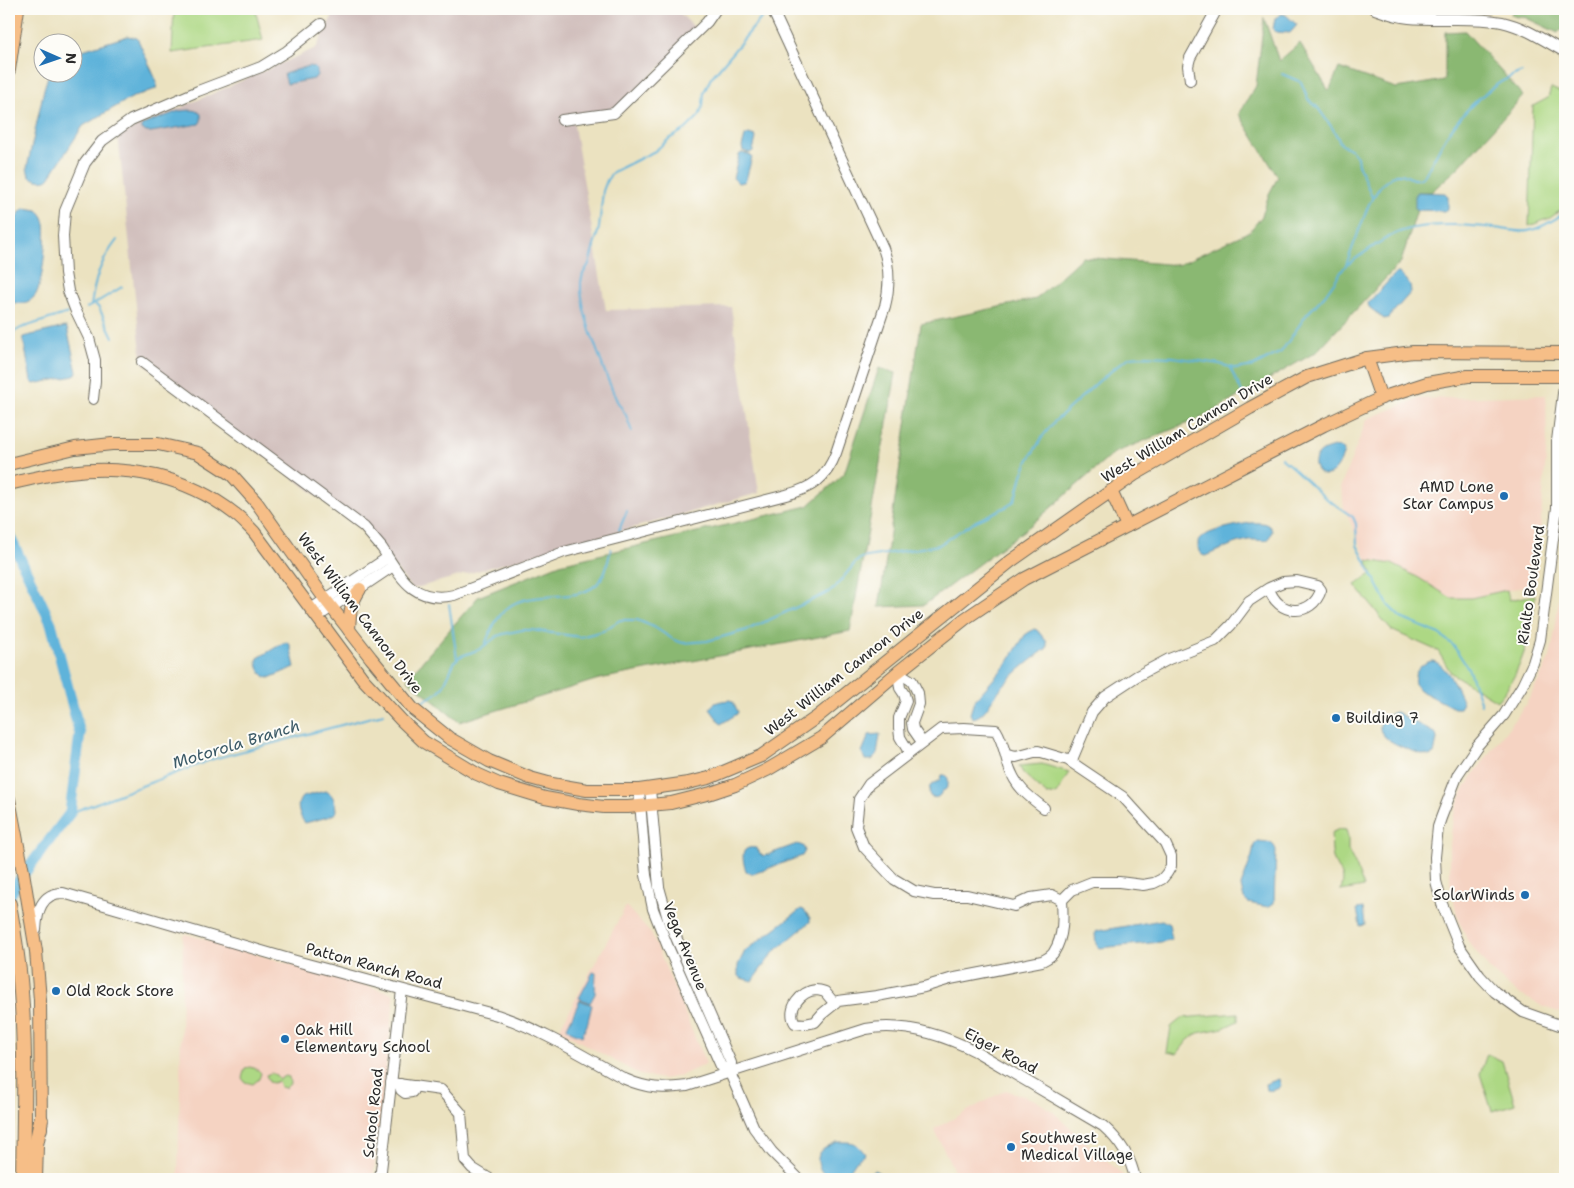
<svg xmlns="http://www.w3.org/2000/svg" width="1574" height="1188" font-family="'Shantell Sans',sans-serif">
	<style>
		.built { fill: #f5d3c2 }
		.industrial { fill: #d1c0bd }
		.green { fill: #add884; stroke: #6c8258 }
		.forest { fill: #8ab872; stroke: #5a724e }
		.water { fill: #5eb3da; stroke: #446f82 }
		.lines { fill: none; stroke-linecap: round; stroke-linejoin: round }
		.stream { stroke: #5eb3da; stroke-width: 2 }
		.river { stroke: #5eb3da; stroke-width: 11 }
		.minor-casing { stroke: #6e6b5f; stroke-width: 12 }
		.major-casing { stroke: #6e6b5f; stroke-width: 14 }
		.highway-casing { stroke: #6e6b5f; stroke-width: 16 }
		.minor { stroke: #fff; stroke-width: 10 }
		.major { stroke: #f6be87; stroke-width: 12 }
		.highway { stroke: #f6be87; stroke-width: 14 }
		.poi-dot { fill: #1f6fb2; stroke: #fdfcf7; stroke-width: 2 }
		.labels { text-anchor: middle; dominant-baseline: central; stroke-width: 4; stroke-linejoin: round; paint-order: stroke }
		.street-label { font-size: 15px; fill: #2b2b2b; stroke: #fdfcf7 }
		.poi-label { font-size: 15px; fill: #2b2b2b; stroke: #fdfcf7; text-anchor: start }
		.water-label { font-size: 16px; font-style: italic; fill: #3d5b68; stroke: #fdfcf7 }
	</style>
	<rect width="100%" height="100%" fill="#fdfcf7"/>
	<filter id="ink" filterUnits="userSpaceOnUse"><feTurbulence type="fractalNoise" baseFrequency=".02" numOctaves="2"/><feDisplacementMap in="SourceGraphic" scale="10" xChannelSelector="R" yChannelSelector="G"/><feConvolveMatrix kernelMatrix="1 2 1 2 8 2 1 2 1" color-interpolation-filters="sRGB"/></filter>
	<filter id="wash" filterUnits="userSpaceOnUse"><feTurbulence type="fractalNoise" baseFrequency=".0096" numOctaves="4" result="noise"/><feDisplacementMap in="SourceGraphic" scale="20" xChannelSelector="R" yChannelSelector="G"/><feGaussianBlur stdDeviation="1.12" result="paint"/><feColorMatrix in="noise" values="0 0 0 0 0 0 0 0 0 0 0 0 0 0 0 0 0 1.4 0 .05"/><feComposite in="paint" operator="in"/></filter>
	<g filter="url(#wash)">
		<rect width="100%" height="100%" fill="#ebe2c0"/>
		<g class="built">
			<path d="M1546,395L1547,443L1536,584L1471,598H1450L1419,578L1392,564L1367,560L1344,508L1341,486L1367,419L1417,399Z"/>
			<path d="M1565,547V1014L1546,1008L1517,993L1491,971L1467,940L1457,915L1450,882V845L1453,817L1463,791L1474,774L1526,704L1538,682L1550,657L1555,631Z"/>
			<path d="M626,906L652,935L706,1064L680,1076L663,1079L640,1075L559,1030Z"/>
			<path d="M186,934L392,993L394,997L373,1179H178L183,936Z"/>
			<path d="M1006,1090L1035,1100L1052,1111L1123,1175V1179H958L934,1129Z"/>
		</g>
		<path class="industrial" d="M343,9H676L698,31L611,114L573,120L606,310L731,307L759,493L412,589L372,538L142,362L118,135L316,48L334,13Z"/>
		<g class="green">
			<path d="M174,9H255L263,40L172,53Z"/>
			<path d="M1551,88L1565,94V207L1550,218L1529,226L1533,106L1548,98Z"/>
			<path d="M1367,560L1392,564L1419,578L1451,598H1471L1507,590L1509,600L1535,595C1534,623 1524,662 1509,685C1506,691 1501,696 1497,701L1451,673L1438,651L1391,630L1355,585L1373,573Z"/>
			<path d="M1042,764L1069,772L1057,794L1047,795L1023,773L1019,766Z"/>
			<path d="M1339,829L1346,830L1348,837V850L1356,866L1364,887L1341,891C1346,872 1340,876 1334,861C1331,853 1332,842 1331,833Z"/>
			<path d="M1238,1013V1021L1223,1028L1198,1033L1188,1040L1177,1054L1167,1052L1171,1027L1182,1018Z"/>
			<path d="M1487,1054L1502,1061L1515,1104L1492,1111L1480,1074Z"/>
			<path d="M250,1067L258,1070L261,1073L259,1079L253,1084L245,1082L242,1078L245,1068Z"/>
			<path d="M271,1073L276,1075L279,1079L285,1076L289,1077L290,1084L285,1088L280,1087L278,1081L273,1083L269,1082L266,1075Z"/>
		</g>
		<g class="forest">
			<path d="M1513,9H1565V31L1561,29L1558,33L1522,16L1517,17L1511,15Z"/>
			<path d="M1264,18L1279,61L1300,43L1329,91L1339,68L1396,88L1445,80V32L1465,31L1523,96L1458,168L1431,192H1418L1415,209L1417,210L1401,262L1316,352L1203,417L1114,453L1031,525L924,605L879,607L921,324L1036,299L1082,257L1178,265L1250,231L1262,216L1269,194L1278,177L1239,114L1256,86Z"/>
			<path d="M879,368L896,373L850,631L599,679L459,722L407,679L478,597L560,564L808,506L844,474Z"/>
		</g>
		<g class="water">
			<path d="M1282,14L1286,15L1297,25L1290,33L1276,32L1273,29L1275,18Z"/>
			<path d="M128,36L137,38L139,42L157,82L156,89L135,96L122,103L83,126L49,178C44,183 34,180 29,176L27,168L44,89L49,73L72,72L73,53Z"/>
			<path d="M309,66L314,67L317,70V75L314,79L287,84L284,74Z"/>
			<path d="M192,110L197,111L201,114V121L199,124L151,132H146L142,129V125L179,111Z"/>
			<path d="M749,134L755,136L756,138L753,151L750,153L743,151L742,147L745,136Z"/>
			<path d="M741,153L749,154L752,157L746,180L744,182L738,183L733,178L739,155Z"/>
			<path d="M1418,192L1445,193L1448,196V209L1445,211L1417,210L1415,208V194Z"/>
			<path d="M25,208L37,210C42,214 44,218 45,224C47,236 43,288 34,297C28,304 17,305 9,301C9,281 4,219 25,208Z"/>
			<path d="M1396,273H1399L1410,284L1411,292L1388,318L1384,319L1369,307L1368,303Z"/>
			<path d="M65,327L67,328L77,372L74,376L34,384L31,381L23,337Z"/>
			<path d="M1334,447L1342,448L1344,451C1332,498 1300,464 1323,451C1326,449 1331,448 1334,447Z"/>
			<path d="M1250,523C1258,523 1269,521 1272,531L1268,540C1261,542 1252,538 1244,541C1231,544 1218,551 1205,556C1198,554 1198,549 1198,542C1202,531 1238,525 1250,523Z"/>
			<path d="M1034,629L1037,630L1047,642V648C1027,663 1009,676 995,696C988,705 984,716 973,718L970,714L974,701L1006,665L1025,635Z"/>
			<path d="M287,642L290,645L295,667L269,678C261,677 255,665 258,658L283,643Z"/>
			<path d="M1433,661C1447,665 1458,690 1463,703L1460,708H1454L1419,690C1408,679 1419,662 1433,661Z"/>
			<path d="M730,700L733,702L738,712L737,714L721,724L710,709C713,701 722,701 730,700Z"/>
			<path d="M1396,712L1436,734L1437,739L1434,754L1429,756C1418,753 1367,739 1383,720C1387,716 1390,713 1396,712Z"/>
			<path d="M880,734L877,755L872,760H865L862,752L869,735Z"/>
			<path d="M941,775H945L948,778V786L945,790L942,791L940,795C937,798 935,798 931,797L929,794L930,786L940,780Z"/>
			<path d="M325,791C334,793 336,804 336,813L328,817L305,823C299,816 295,805 302,797Z"/>
			<path d="M1258,841C1267,842 1273,841 1276,850L1274,903L1268,907L1248,903L1244,899L1241,886L1252,856L1254,845Z"/>
			<path d="M797,844L803,846L805,851L802,856L753,874L746,872C743,860 738,845 757,848L761,855L764,856Z"/>
			<path d="M1363,908L1365,925L1360,926L1357,909Z"/>
			<path d="M801,909L804,910L810,918V922L774,952L752,981L741,978L738,976V965L745,951Z"/>
			<path d="M1162,920L1169,924L1172,939L1161,942L1099,948L1096,944L1095,934L1097,931Z"/>
			<path d="M593,972L596,973L595,994L590,1003L579,998Z"/>
			<path d="M580,1000L592,1005L587,1025L582,1036L570,1031L567,1027Z"/>
			<path d="M1279,1079L1281,1086C1277,1090 1272,1091 1266,1090L1265,1084Z"/>
			<path d="M837,1142C852,1142 856,1141 865,1154L856,1161L844,1179C840,1179 835,1180 832,1179C822,1177 814,1162 820,1153C823,1148 832,1144 837,1142Z"/>
			<path d="M874,1170L887,1177L888,1179H867L872,1171Z"/>
		</g>
		<g class="lines">
			<g class="stream">
				<path d="M1282,74L1301,82L1308,99L1318,108L1333,129L1341,144L1353,151L1357,157L1358,164L1372,197"/>
				<path d="M1348,264C1368,251 1389,232 1414,228C1440,223 1467,225 1494,228C1506,229 1520,234 1532,230C1544,227 1555,219 1565,213"/>
				<path d="M95,304L99,308L113,337"/>
				<path d="M91,306C95,278 100,262 117,240"/>
				<path d="M87,308L122,287"/>
				<path d="M9,340L14,332L21,328L68,313"/>
				<path d="M1230,368L1246,400"/>
				<path d="M632,432L626,415L617,401L606,375L590,331L584,310L581,291V282L583,274L589,264L599,228L603,191L607,180L613,172L655,151L669,139L686,129L699,116L703,106L704,92L711,78L768,10"/>
				<path d="M1281,458L1293,468L1324,497L1353,517L1356,524L1357,545L1388,605L1401,618L1439,634L1453,645L1468,668L1481,704"/>
				<path d="M619,530L627,511"/>
				<path d="M449,604L457,659"/>
				<path d="M485,645C503,595 521,599 569,595C578,594 590,591 597,584C606,576 608,560 611,549"/>
				<path d="M420,703L436,694L443,687L455,661L459,657L480,649L496,637L503,634L522,630H531L580,637L603,631L620,620H637L654,627L674,640L683,643L707,641L747,630L823,595L834,589L855,563L861,558L939,545L972,523L1008,506L1014,501L1017,495L1022,475L1029,459L1043,436L1054,422L1099,381L1121,363L1130,357L1142,356L1173,357L1220,364L1236,369L1254,366L1281,352L1307,314L1325,295L1346,265L1369,204L1381,185L1396,174H1402L1413,179H1419L1424,176C1433,162 1439,147 1448,134C1465,109 1492,82 1522,72"/>
				<path d="M70,813L213,759L383,714"/>
			</g>
			<path class="river" d="M9,535L51,623L80,734L70,813L17,883L9,897"/>
		</g>
	</g>
	<g filter="url(#ink)">
		<g class="lines">
			<g class="minor-casing">
				<g id="minor">
					<path d="M1375,9C1386,13 1397,17 1409,18C1440,21 1472,16 1502,22C1525,27 1545,41 1565,52"/>
					<path d="M1190,80L1188,66L1190,58L1217,9"/>
					<path d="M562,120L614,113L707,22L716,9"/>
					<path d="M142,362L364,527C370,534 376,541 382,548C401,577 413,604 454,595L564,552L786,495C812,488 826,479 836,453L885,306C890,286 890,267 883,248L772,9"/>
					<path d="M1565,378L1557,441V508L1540,640L1533,663L1522,686L1504,715L1477,746L1458,774L1441,818L1438,827L1435,857L1436,881L1442,904L1459,946L1480,976L1495,992L1523,1012L1565,1027"/>
					<path d="M93,399L95,381V360L89,338L75,309L68,291L65,273L63,236L65,211L85,163L102,141L131,120L198,91L261,67L287,51L321,24"/>
					<path d="M311,609L387,558"/>
					<path d="M317,617L393,566"/>
					<path d="M898,672L900,688L904,694L906,701L899,718V728L900,737L909,752"/>
					<path d="M898,672L912,681L918,693L919,704L912,723L913,729L922,742"/>
					<path d="M1006,755L1016,757L1038,751L1068,760L1123,797L1165,843L1171,856V866L1167,873L1162,879L1154,883L1143,885L1119,882H1092L1072,890L1062,900"/>
					<path d="M1071,762L1092,712L1105,697L1137,676L1169,659L1215,641L1231,625L1249,601L1269,588L1283,582L1297,581L1318,586L1321,590C1312,618 1277,616 1269,588"/>
					<path d="M650,789L659,887L668,919L731,1063L730,1073L754,1128L772,1152L799,1179"/>
					<path d="M639,790L646,875L653,909L668,947L721,1066L730,1073"/>
					<path d="M36,930C37,912 41,893 63,893L296,961L497,1015C542,1030 583,1056 625,1079C648,1089 662,1089 687,1086L866,1029C904,1022 943,1035 977,1052L1103,1126C1120,1141 1131,1157 1135,1179"/>
					<path d="M835,1004L825,992C822,991 819,990 816,990C801,991 786,1009 795,1023L805,1024L815,1022L822,1014L838,1001L877,996L924,987L950,979L1042,961C1046,959 1052,956 1054,952C1064,936 1063,917 1062,900L1052,895L1031,898L1014,906L967,895H934L914,891L894,879L864,847L856,827L859,799L869,784L941,729L964,728L996,730C1003,741 1005,754 1009,767C1016,787 1028,796 1044,808"/>
					<path d="M391,1083L441,1090L461,1113L465,1160L472,1168L490,1179"/>
					<path d="M400,1084L401,1090L405,1093L412,1092L415,1086"/>
					<path d="M380,1179L402,990"/>
				</g>
			</g>
			<g class="major-casing">
				<g id="major">
					<path d="M9,70L18,9"/>
					<path d="M1367,358L1381,398"/>
					<path d="M9,464L75,448L112,444H158L198,453L232,475L257,503L325,599L371,658L413,709L449,738L489,761L530,778L552,784L587,790H639L688,783L709,778L761,756L817,717L1011,561L1134,475L1250,408L1307,377L1367,358L1413,352L1565,353"/>
					<path d="M9,484C29,479 49,474 69,472C128,464 188,477 235,514C242,519 248,526 254,532L363,679L401,720L424,742L477,774L499,784L545,798L578,804L604,807H628L671,803L711,793L735,785L767,770L821,738L898,672L966,618L1024,579L1324,425L1381,398L1427,383L1468,376H1565"/>
					<path d="M1111,491L1127,526"/>
					<path d="M349,630C350,611 350,605 360,589"/>
					<path d="M9,799L23,872L36,951L40,1000L41,1129"/>
				</g>
			</g>
			<g class="highway-casing">
				<g id="highway">
					<path d="M9,904C14,933 19,962 21,992C26,1054 24,1117 23,1179"/>
					<path d="M35,1179L36,1145L41,1120"/>
				</g>
			</g>
			<use href="#minor" class="minor"/>
			<use href="#major" class="major"/>
			<use href="#highway" class="highway"/>
		</g>
	</g>
	<g class="poi-dot">
		<circle cx="1504" cy="496" r="5"/>
		<circle cx="1336" cy="718" r="5"/>
		<circle cx="1525" cy="895" r="5"/>
		<circle cx="56" cy="991" r="5"/>
		<circle cx="285" cy="1039" r="5"/>
		<circle cx="1011" cy="1147" r="5"/>
	</g>
	<g class="labels">
		<g class="street-label">
			<text transform="translate(1187 428) rotate(-31)">West William Cannon Drive</text>
			<text transform="translate(1531 585) rotate(-82)">Rialto Boulevard</text>
			<text transform="translate(360 613) rotate(53)">West William Cannon Drive</text>
			<text transform="translate(844 672) rotate(-38)">West William Cannon Drive</text>
			<text transform="translate(685 946) rotate(68)">Vega Avenue</text>
			<text transform="translate(374 966) rotate(15)">Patton Ranch Road</text>
			<text transform="translate(1001 1051) rotate(28)">Eiger Road</text>
			<text transform="translate(373 1113) rotate(-84)">School Road</text>
		</g>
		<g class="poi-label">
			<text x="1494" y="487" text-anchor="end">AMD Lone<tspan x="1494" dy="17">Star Campus</tspan></text>
			<text x="1346" y="718">Building 7</text>
			<text x="1515" y="895" text-anchor="end">SolarWinds</text>
			<text x="66" y="991">Old Rock Store</text>
			<text x="295" y="1030">Oak Hill<tspan x="295" dy="17">Elementary School</tspan></text>
			<text x="1021" y="1138">Southwest<tspan x="1021" dy="17">Medical Village</tspan></text>
		</g>
		<g class="water-label">
			<text transform="translate(236 744) rotate(-17)">Motorola Branch</text>
		</g>
	</g>
	<rect width="1574" height="1188" fill="none" stroke="#fdfcf7" stroke-width="30"/>
	<g transform="translate(58 58) rotate(92)"><circle r="24" fill="#fdfcf7" stroke="#a9a8a5"/>
	<path d="M0-4L9 19L0 12L-9 19Z" fill="#1f6fb2"/>
	<text y="-8" font-size="14" font-weight="bold" text-anchor="middle" fill="#2b2b2b">N</text>
	</g>
</svg>
